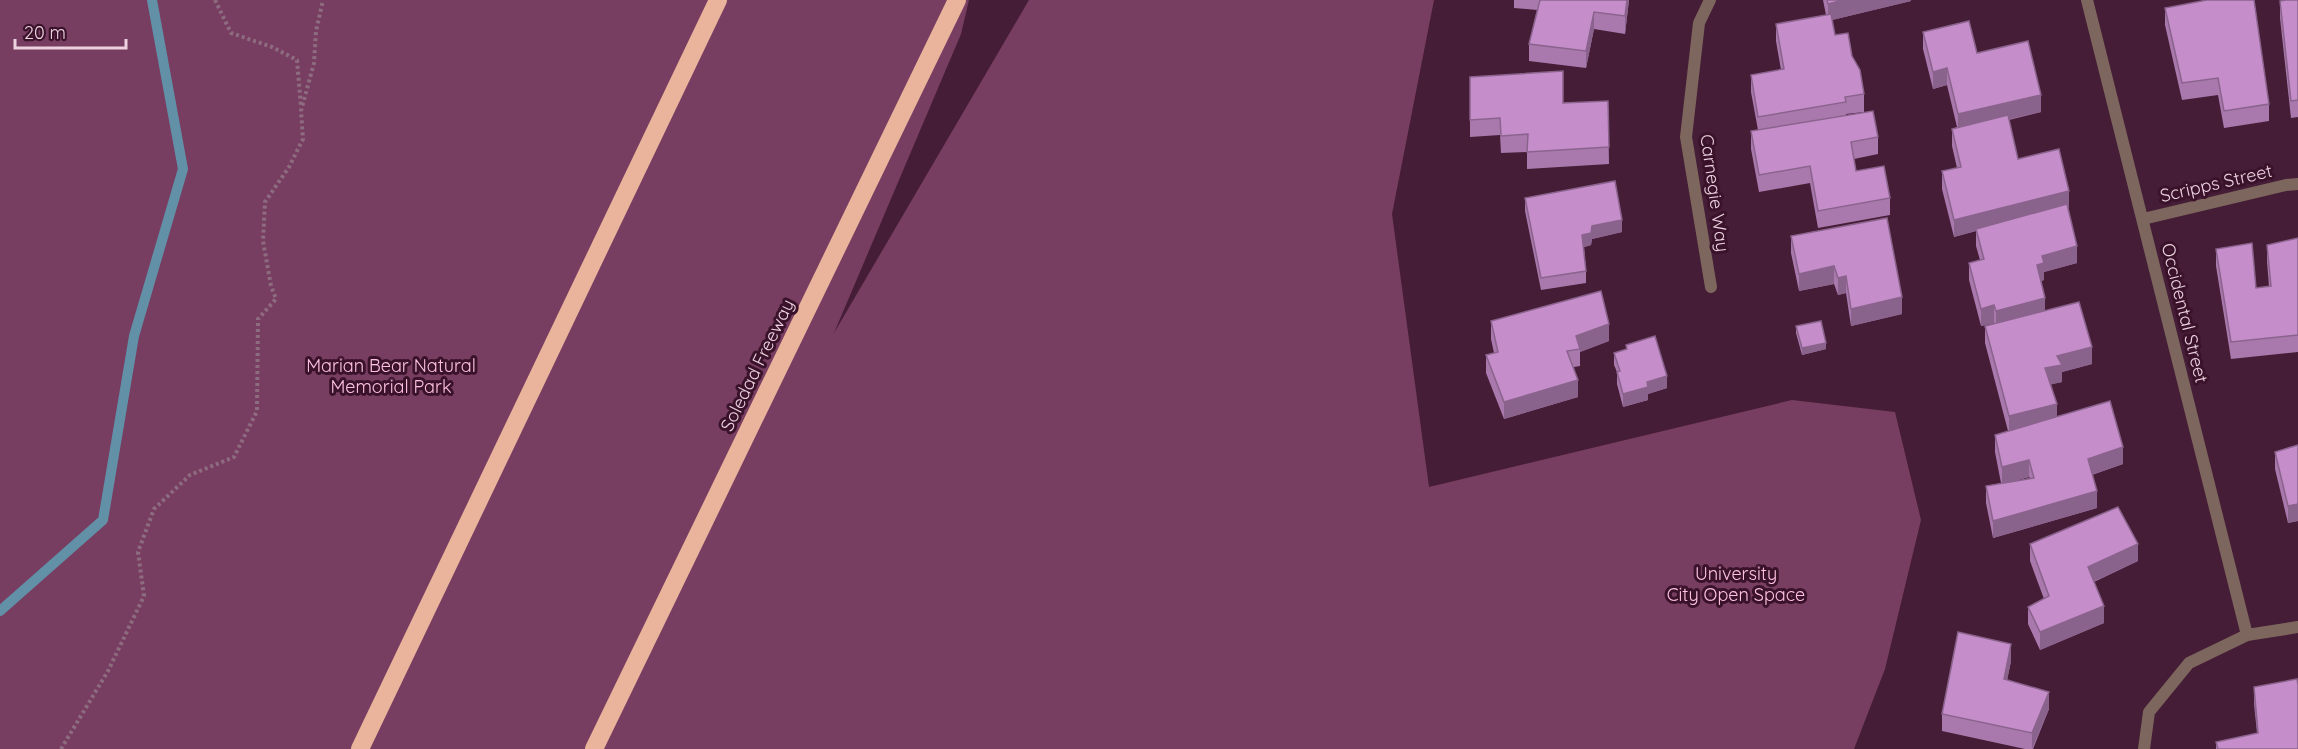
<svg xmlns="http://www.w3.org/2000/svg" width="2298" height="749" font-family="Quicksand,sans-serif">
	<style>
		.green { fill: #783e61 }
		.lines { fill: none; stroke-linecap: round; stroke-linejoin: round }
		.stream { stroke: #6190a7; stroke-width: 10 }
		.path { stroke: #8e6c80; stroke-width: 4; stroke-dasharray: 3 3; stroke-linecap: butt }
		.street { stroke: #7c665d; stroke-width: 12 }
		.highway { stroke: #e9b39c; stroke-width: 18 }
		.wall { fill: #a979ad; fill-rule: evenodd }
		.shaded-wall { fill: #8a638d }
		.building { fill: #c58dc9; stroke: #8a638d; stroke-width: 1.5 }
		.labels { text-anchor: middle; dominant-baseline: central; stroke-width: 6; stroke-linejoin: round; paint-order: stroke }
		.street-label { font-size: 18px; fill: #edd2e0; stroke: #3a132b }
		.park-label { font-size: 18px; fill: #fec1e3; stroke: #3a132b }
	</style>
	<rect width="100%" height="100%" fill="#451d36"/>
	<path class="green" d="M0,0H969L961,34L834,333L1029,0H1434L1392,214L1429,487L1792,400L1895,412L1921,520L1885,669L1854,749H0Z"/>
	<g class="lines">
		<path class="stream" d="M0,611L103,520L134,336L183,169L152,0"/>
		<g class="path">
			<path d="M215,0L231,33L272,47L297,60L301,107"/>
			<path d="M61,749L108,671L144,596L138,552L154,509L190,475L234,457L257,411L258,319L276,299L271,286L263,241L265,202L289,167L303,139L301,111L314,63L316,31L323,0"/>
		</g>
		<g class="street">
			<path d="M1710,0L1699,23L1686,137L1711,287"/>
			<path d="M2087,0L2247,635"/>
			<path d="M2143,219L2286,185L2298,184"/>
			<path d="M2144,749L2149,712L2189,663L2247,635L2298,627"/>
		</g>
		<g class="highway">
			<path d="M360,749L718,0"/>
			<path d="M594,749L957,0"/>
		</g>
	</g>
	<g class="wall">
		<path d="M1514,0H1629L1625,34L1594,29L1586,68L1529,61V44L1537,10L1514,8Z"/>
		<path d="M1823,0H1911V1L1832,20L1835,35L1852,56L1864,94V112L1846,114V115L1878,137V154L1854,159L1856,171L1890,198V215L1818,228L1810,183L1759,192L1751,149V131L1758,130L1751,92V75L1781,70L1776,41V24L1826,15Z"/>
		<path d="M2298,0V117L2291,118L2280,18V1Z"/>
		<path d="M2165,8L2269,104V121L2224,128L2218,95L2182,100L2165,25Z"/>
		<path d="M1923,32L1977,53L2041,112L2009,120L2018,159L2069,208L2068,209L2077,263L2044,272V280L2041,281L2045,310L2092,364L2062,372V382L2051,384L2057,417L2123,464L2092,475L2097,508L1993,538L1986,503V486L2001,483L1995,452V435L2008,431L1985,343V326L1995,324L1994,323L1981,326L1969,280V263L1980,260L1976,246V231L1954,237L1942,189V171L1957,168L1952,146V129L1957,127L1947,85L1933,89L1923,49ZM2029,477L2030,478L2011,482Z"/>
		<path d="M1470,77L1563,103L1608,101L1609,164L1527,169V152L1501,153L1500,135L1470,137Z"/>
		<path d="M1525,198L1622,232L1592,239L1591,245L1584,247L1586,271V283L1541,290L1525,211Z"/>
		<path d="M1791,236L1902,314L1851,326L1846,293L1838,295L1834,284L1799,291L1791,253Z"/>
		<path d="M2298,238V352L2231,359L2216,266V249L2256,288L2269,286L2267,262V245Z"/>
		<path d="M1491,321L1609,341L1580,352V366L1574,367L1578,397L1504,419L1486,373V355L1494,353L1491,339Z"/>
		<path d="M1796,326L1826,349L1802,355L1796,333Z"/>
		<path d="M1626,345L1667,388L1648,394V400L1623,407L1617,384V372L1614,365V353L1626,349Z"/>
		<path d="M2298,445V521L2288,523L2275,469V452Z"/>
		<path d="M2030,544L2138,561L2094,582L2104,623L2040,650L2028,624V607L2044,599L2030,561Z"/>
		<path d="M2011,661L2007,680L2049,709L2033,749H2025L1942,731V714Z"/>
		<path d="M2254,687L2298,749H2216V742L2257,733L2254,704Z"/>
	</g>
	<g class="shaded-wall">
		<path d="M1627,0H1629L1625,34V16Z"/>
		<path d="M1843,0H1911V1L1828,21V4Z"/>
		<path d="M1594,12V29L1586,68V51Z"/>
		<path d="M1947,68V85L1933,89V72Z"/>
		<path d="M2041,95V112L1958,131V114Z"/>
		<path d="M2069,191V208L1977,231L1976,229V231L1954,237V220Z"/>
		<path d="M1622,220V232L1592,239L1591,245L1582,248V235L1592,226Z"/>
		<path d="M2077,246V263L2044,272V280L2037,282V265L2042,256Z"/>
		<path d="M1834,266V284L1799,291V274Z"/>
		<path d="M1846,276V293L1838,295V278Z"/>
		<path d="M1902,297V314L1851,326V309Z"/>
		<path d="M2045,298V316L1996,328V311Z"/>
		<path d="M1994,305V323L1981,326V309Z"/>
		<path d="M1609,324V341L1580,352V349L1576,336Z"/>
		<path d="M1826,343V349L1802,355V348Z"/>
		<path d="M2092,347V364L2062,372V382L2045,386V368L2057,356Z"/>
		<path d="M1667,376V388L1648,394V400L1623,407V394L1647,382Z"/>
		<path d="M1578,380V397L1504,419V402Z"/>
		<path d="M2057,404V421L2009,433V416Z"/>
		<path d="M2123,447V464L2088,476V459Z"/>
		<path d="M2029,460V477L2002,484V467Z"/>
		<path d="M2097,491V508L1993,538V521Z"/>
		<path d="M2298,504V521L2288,523V506Z"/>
		<path d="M2138,544V561L2088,584V567Z"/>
		<path d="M2104,606V623L2040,650V632Z"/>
		<path d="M2011,644V661L2004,696V679Z"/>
		<path d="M2049,692V709L2032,749V733Z"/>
	</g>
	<g class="building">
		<path d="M1540,0H1627L1625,16L1594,12L1586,51L1529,44Z"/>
		<path d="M1827,0H1843L1828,4Z"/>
		<path d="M2207,0H2254L2269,104L2224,111L2218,78L2182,83L2165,8Z"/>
		<path d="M2286,0H2298V100L2291,101L2280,1Z"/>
		<path d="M1831,14L1835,35L1848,33L1852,56L1860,70L1864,94L1845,97L1846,102L1758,117L1751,75L1784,69L1776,24Z"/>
		<path d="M1969,21L1977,53L2028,41L2041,95L1958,114L1947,68L1933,72L1923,32Z"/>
		<path d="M1563,71V103L1608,101L1609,147L1527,152L1528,134L1501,136L1500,118L1470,120V77Z"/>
		<path d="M1873,111L1878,137L1851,142L1856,171L1884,166L1890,198L1818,211L1810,166L1759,175L1751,131Z"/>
		<path d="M2008,115L2018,159L2059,149L2069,191L1954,220L1942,171L1961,167L1952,129Z"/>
		<path d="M1615,181L1622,220L1592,226L1591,233L1582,235L1586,271L1541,278L1525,198Z"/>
		<path d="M2067,204L2077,246L2042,256L2044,263L2037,265L2045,298L1996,311L1994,305L1981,309L1969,263L1984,259L1976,229Z"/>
		<path d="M1887,218L1902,297L1851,309L1846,276L1838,278L1834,266L1799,274L1791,236Z"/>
		<path d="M2298,238V335L2231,342L2216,249L2252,243L2256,288L2271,286L2267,245Z"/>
		<path d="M1601,291L1609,324L1576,336L1580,349L1567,351L1578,380L1504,402L1486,355L1498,352L1491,321Z"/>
		<path d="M2079,302L2092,347L2057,356L2062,365L2045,368L2057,404L2009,416L1985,326Z"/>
		<path d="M1821,321L1826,343L1802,348L1796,326Z"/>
		<path d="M1655,336L1667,376L1647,382L1648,387L1623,394L1617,372L1620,371L1614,353L1627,349L1626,345Z"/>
		<path d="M2110,401L2123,447L2088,459L2097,491L1993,521L1986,486L2034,478L2029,460L2002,467L1995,435Z"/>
		<path d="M2298,445V504L2288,506L2275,452Z"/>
		<path d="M2118,507L2138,544L2088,567L2104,606L2040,632L2028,607L2049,596L2030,544Z"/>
		<path d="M1958,632L2011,644L2004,679L2049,692L2032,733L1942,714Z"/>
		<path d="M2297,679L2298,685V749H2218L2216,742L2258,733L2254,687Z"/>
	</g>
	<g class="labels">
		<g class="street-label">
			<text transform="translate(2216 183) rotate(-13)">Scripps Street</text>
			<text transform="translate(1715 193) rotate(82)">Carnegie Way</text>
			<text transform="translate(2185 313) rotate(76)">Occidental Street</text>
			<text transform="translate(757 365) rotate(-64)">Soledad Freeway</text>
		</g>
		<g class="park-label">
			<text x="391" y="365">Marian Bear Natural<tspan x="391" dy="21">Memorial Park</tspan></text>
			<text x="1736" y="573">University<tspan x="1736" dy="21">City Open Space</tspan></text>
		</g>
	</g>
	<path d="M15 39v9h111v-9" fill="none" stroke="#edd2e0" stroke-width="3"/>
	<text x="24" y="39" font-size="18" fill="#edd2e0" stroke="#3a132b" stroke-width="4.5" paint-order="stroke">20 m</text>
</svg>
